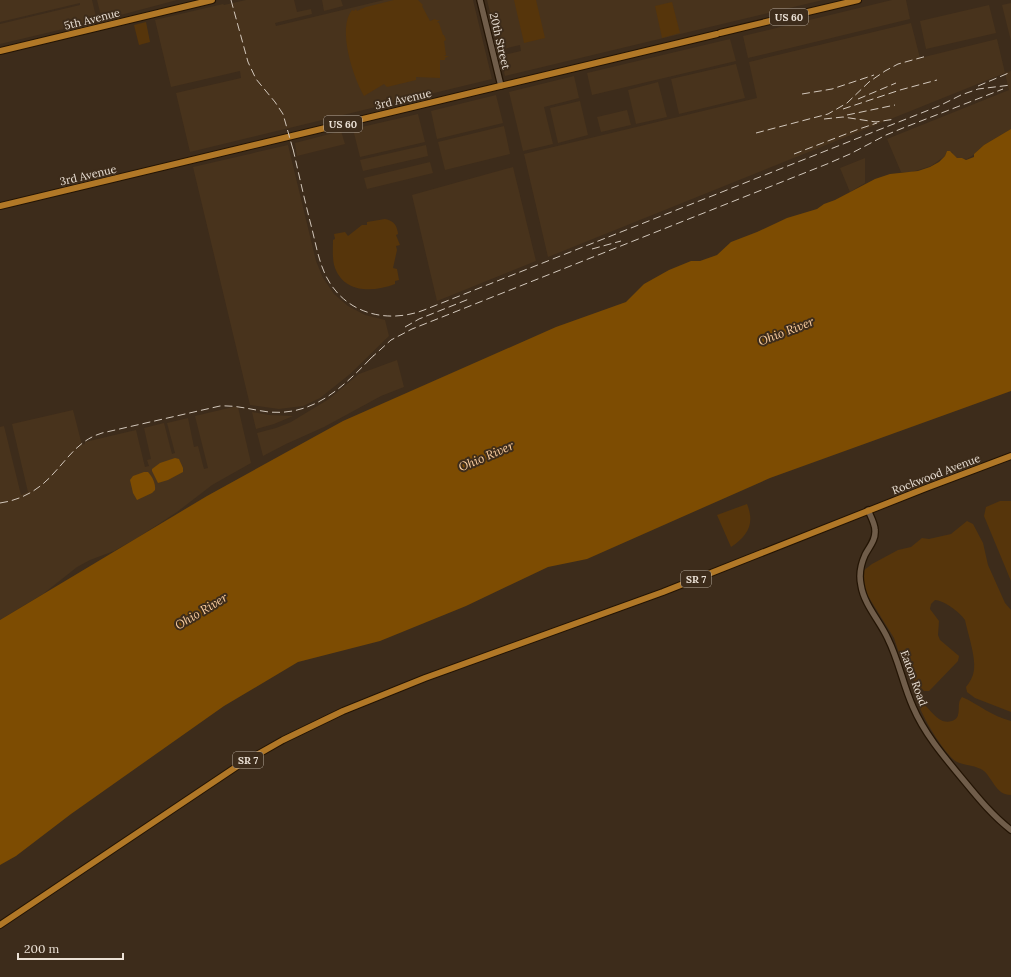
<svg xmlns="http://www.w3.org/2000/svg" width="1011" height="977" font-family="Lora,serif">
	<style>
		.built { fill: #48331c }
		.green { fill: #56350b }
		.water { fill: #7d4c02 }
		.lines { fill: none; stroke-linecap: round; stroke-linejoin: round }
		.secondary-casing { stroke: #231404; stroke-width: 8 }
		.primary-casing { stroke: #231404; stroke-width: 8 }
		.secondary { stroke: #705d4a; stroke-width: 5.5 }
		.primary { stroke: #b17827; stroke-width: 6 }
		.rail { stroke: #d3c8bc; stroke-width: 1; stroke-dasharray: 8 4; stroke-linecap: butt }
		.labels { text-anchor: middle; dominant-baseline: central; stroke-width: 4; stroke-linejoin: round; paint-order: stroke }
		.shield { fill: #3d2c1b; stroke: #b7ab9e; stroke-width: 1 }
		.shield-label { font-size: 10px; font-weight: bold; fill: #ebe1d6 }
		.street-label { font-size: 11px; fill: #ebe1d6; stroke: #3d2c1b }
		.water-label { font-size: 12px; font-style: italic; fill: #facd9f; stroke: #3d2c1b }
	</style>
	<rect width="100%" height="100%" fill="#3d2c1b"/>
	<g class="built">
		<path d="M0,0H92L97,21L0,44V24L80,5V3L0,22Z"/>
		<path d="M97,0H177L102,20Z"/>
		<path d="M246,0H294L297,12L311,9L312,14L275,23L276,26L384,0H473L492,79L190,152L176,93L241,78L240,71L171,87L155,20L223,4L224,5Z"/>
		<path d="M322,0H341L343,6L324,11Z"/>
		<path d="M487,0H823L505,76L500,56L521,51L520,45L499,50Z"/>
		<path d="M892,0H906L910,19L748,58L743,36Z"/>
		<path d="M1011,3V41L1002,5Z"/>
		<path d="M989,5L996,33L926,49L920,21Z"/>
		<path d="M911,23L920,58L997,39L1005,73L1011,71V129L984,145L972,156L967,159L957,158L954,157L952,152L947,151L945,156L931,166L912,172H901L887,139L1009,90L1005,73L548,257L524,154L757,98L749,62Z"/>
		<path d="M730,39L736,61L592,95L587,73Z"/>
		<path d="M736,64L745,98L679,114L671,79Z"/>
		<path d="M574,76L579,98L544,107L553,144L523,151L509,92Z"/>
		<path d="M658,82L667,117L636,124L628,90Z"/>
		<path d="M496,95L503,123L437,139L431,111Z"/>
		<path d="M580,101L588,135L558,143L550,108Z"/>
		<path d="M627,110L631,125L601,132L597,117Z"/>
		<path d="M418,114L425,142L360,157L353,129Z"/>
		<path d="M504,126L510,154L445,170L438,142Z"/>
		<path d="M341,131L345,144L297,156L295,143Z"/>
		<path d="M288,145L316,261L323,278L334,294L348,306L365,315L385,320L389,336L350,374L320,398L303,406L279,409L250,405L193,167Z"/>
		<path d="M426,145L428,156L363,171L360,160Z"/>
		<path d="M865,158V183L850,192L840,168Z"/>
		<path d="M430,162L433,173L367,189L364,178Z"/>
		<path d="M513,167L536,261L437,301L412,195Z"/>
		<path d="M397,360L404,387L381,396L324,427L286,444L263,456L257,433L276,428L291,422L329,399L359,374Z"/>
		<path d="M233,407H238L251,463L212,485L177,512L137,538L114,551L90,560L77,567L43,594L0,620V427L4,426L21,495L28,492L12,424L73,410L82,445L85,444V442L136,430L145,467L149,466L147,460L151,459L144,428L164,423L172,454L175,453L167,423L188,418L194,447L198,446L204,469L208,468L195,416Z"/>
		<path d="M252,412L269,415L293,416L274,424L256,429Z"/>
	</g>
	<g class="green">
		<path d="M394,0H418L423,5L422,6L430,21L435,19L436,20H440L437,22L439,23L443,35H444L446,40L444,41L446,55L444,56H449L445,58V60H440V78L416,77V80L387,87L384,84L364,96C353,77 337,28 352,10L354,11L356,9L357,11L366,7Z"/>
		<path d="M514,0H536L545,38L524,43Z"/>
		<path d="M672,2L680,33L662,38L655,6Z"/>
		<path d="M146,22L150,42L139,45L134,25Z"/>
		<path d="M385,219C394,221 397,225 398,234L396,235L400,245L396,246L397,250L393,268L397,269L399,280L395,281V284C374,292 345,294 335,268C332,260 333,248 333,240L335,239L334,234L345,232L348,236L362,225H367V222Z"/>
		<path d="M1000,501H1011V581L984,516L986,507Z"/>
		<path d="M747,504C755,524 748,535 731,547L717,515Z"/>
		<path d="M967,521L973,524L983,543L988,565L1005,603L1011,610V712L975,698L967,692L966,687C970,682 973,677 974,670C976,657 968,634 965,620C960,612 943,600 935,600L931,604L930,609L939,621L938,635L940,640L959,656L958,661L933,687L929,691H924L910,676L899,653L894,638L868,596L864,586L863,571L872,564L898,550L911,547L922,538L929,539L951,534Z"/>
		<path d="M962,697C980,705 991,716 1011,721V795C996,795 993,779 984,771C976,765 966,766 957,762C945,755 925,721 920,708L922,703C929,708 933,715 939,719C944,723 956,723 958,715C960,708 957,703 962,697Z"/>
	</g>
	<g class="water">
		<path d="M1011,129V391L770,478L587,559L548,567L466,606L380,641L298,662L224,706L71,814L16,856L0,865V620L207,496L343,421L556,327L626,302L644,284L669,270L691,261H700L717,255L731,242L757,232L787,218L817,209L824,204L835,200L875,179L890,174L918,171L930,167L939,162L945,156L947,151H950L957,158H962L966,160L974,157V154L984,145Z"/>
		<path d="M175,458L179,459L183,468V472L168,480L158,483L152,471V469L160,463Z"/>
		<path d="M144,472H148C152,476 156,484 155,490L152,493L137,500L133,493L130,480L133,476Z"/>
	</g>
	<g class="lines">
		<g class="secondary-casing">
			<g id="secondary">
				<path d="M480,0L501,86"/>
				<path d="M868,510C871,517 875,524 875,530C876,540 869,547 865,555C861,564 859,576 861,585C864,605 880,621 888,639C899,661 903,685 913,707C925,735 946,759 965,782C979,799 993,816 1011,830"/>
			</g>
		</g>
		<g class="primary-casing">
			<g id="primary">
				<path d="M720,33L858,0"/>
				<path d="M0,51L212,0"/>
				<path d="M0,206L717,34"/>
				<path d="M0,925L239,765L283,740L343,711L425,678L663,592L926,488L1011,456"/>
			</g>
		</g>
		<use href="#secondary" class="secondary"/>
		<use href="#primary" class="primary"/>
		<g class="rail">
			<path d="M231,0L248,62L256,79L275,102L283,114L294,153"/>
			<path d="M978,86L1011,72"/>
			<path d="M802,94L832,89L874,75"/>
			<path d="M858,99L896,83"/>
			<path d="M843,109L900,90L937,80"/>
			<path d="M847,115L895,105"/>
			<path d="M824,119L843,117L876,122L895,119"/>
			<path d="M756,133L828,114L847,103L869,82L885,71L898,64L927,56"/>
			<path d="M293,149C299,175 305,202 312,229C316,245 319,263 327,278C346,314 388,324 424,310L939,106L961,95L978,89L1011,85"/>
			<path d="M794,154L859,129L877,123"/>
			<path d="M592,249L621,241"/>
			<path d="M405,327L419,319L469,299"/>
			<path d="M370,359L391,340L412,329L827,164L850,154L886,135L903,128L1003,89"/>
			<path d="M0,503C21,500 39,490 53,474C69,457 79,440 102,433L220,406C237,405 252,410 269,412C315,416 344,386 374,355"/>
		</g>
	</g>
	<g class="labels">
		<g class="shield">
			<rect x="770" y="9" width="38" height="16" rx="3"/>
			<rect x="324" y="116" width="38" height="16" rx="3"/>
			<rect x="681" y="571" width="30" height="16" rx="3"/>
			<rect x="233" y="752" width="30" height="16" rx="3"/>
		</g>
		<g class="shield-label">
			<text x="789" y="17">US 60</text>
			<text x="343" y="124">US 60</text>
			<text x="696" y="579">SR 7</text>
			<text x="248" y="760">SR 7</text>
		</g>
		<g class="street-label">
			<text transform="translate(92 19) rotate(-14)">5th Avenue</text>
			<text transform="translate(500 41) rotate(77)">20th Street</text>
			<text transform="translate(403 99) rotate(-13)">3rd Avenue</text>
			<text transform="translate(88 175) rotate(-13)">3rd Avenue</text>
			<text transform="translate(936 474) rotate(-21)">Rockwood Avenue</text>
			<text transform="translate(914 678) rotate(70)">Eaton Road</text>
		</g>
		<g class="water-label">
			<text transform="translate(786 331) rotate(-21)">Ohio River</text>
			<text transform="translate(486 456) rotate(-23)">Ohio River</text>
			<text transform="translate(201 611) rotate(-31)">Ohio River</text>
		</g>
	</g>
	<path d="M18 953v6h105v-6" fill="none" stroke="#ebe1d6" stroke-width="2"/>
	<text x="24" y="953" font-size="12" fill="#ebe1d6" stroke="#3d2c1b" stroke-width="3" paint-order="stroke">200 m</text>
</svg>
